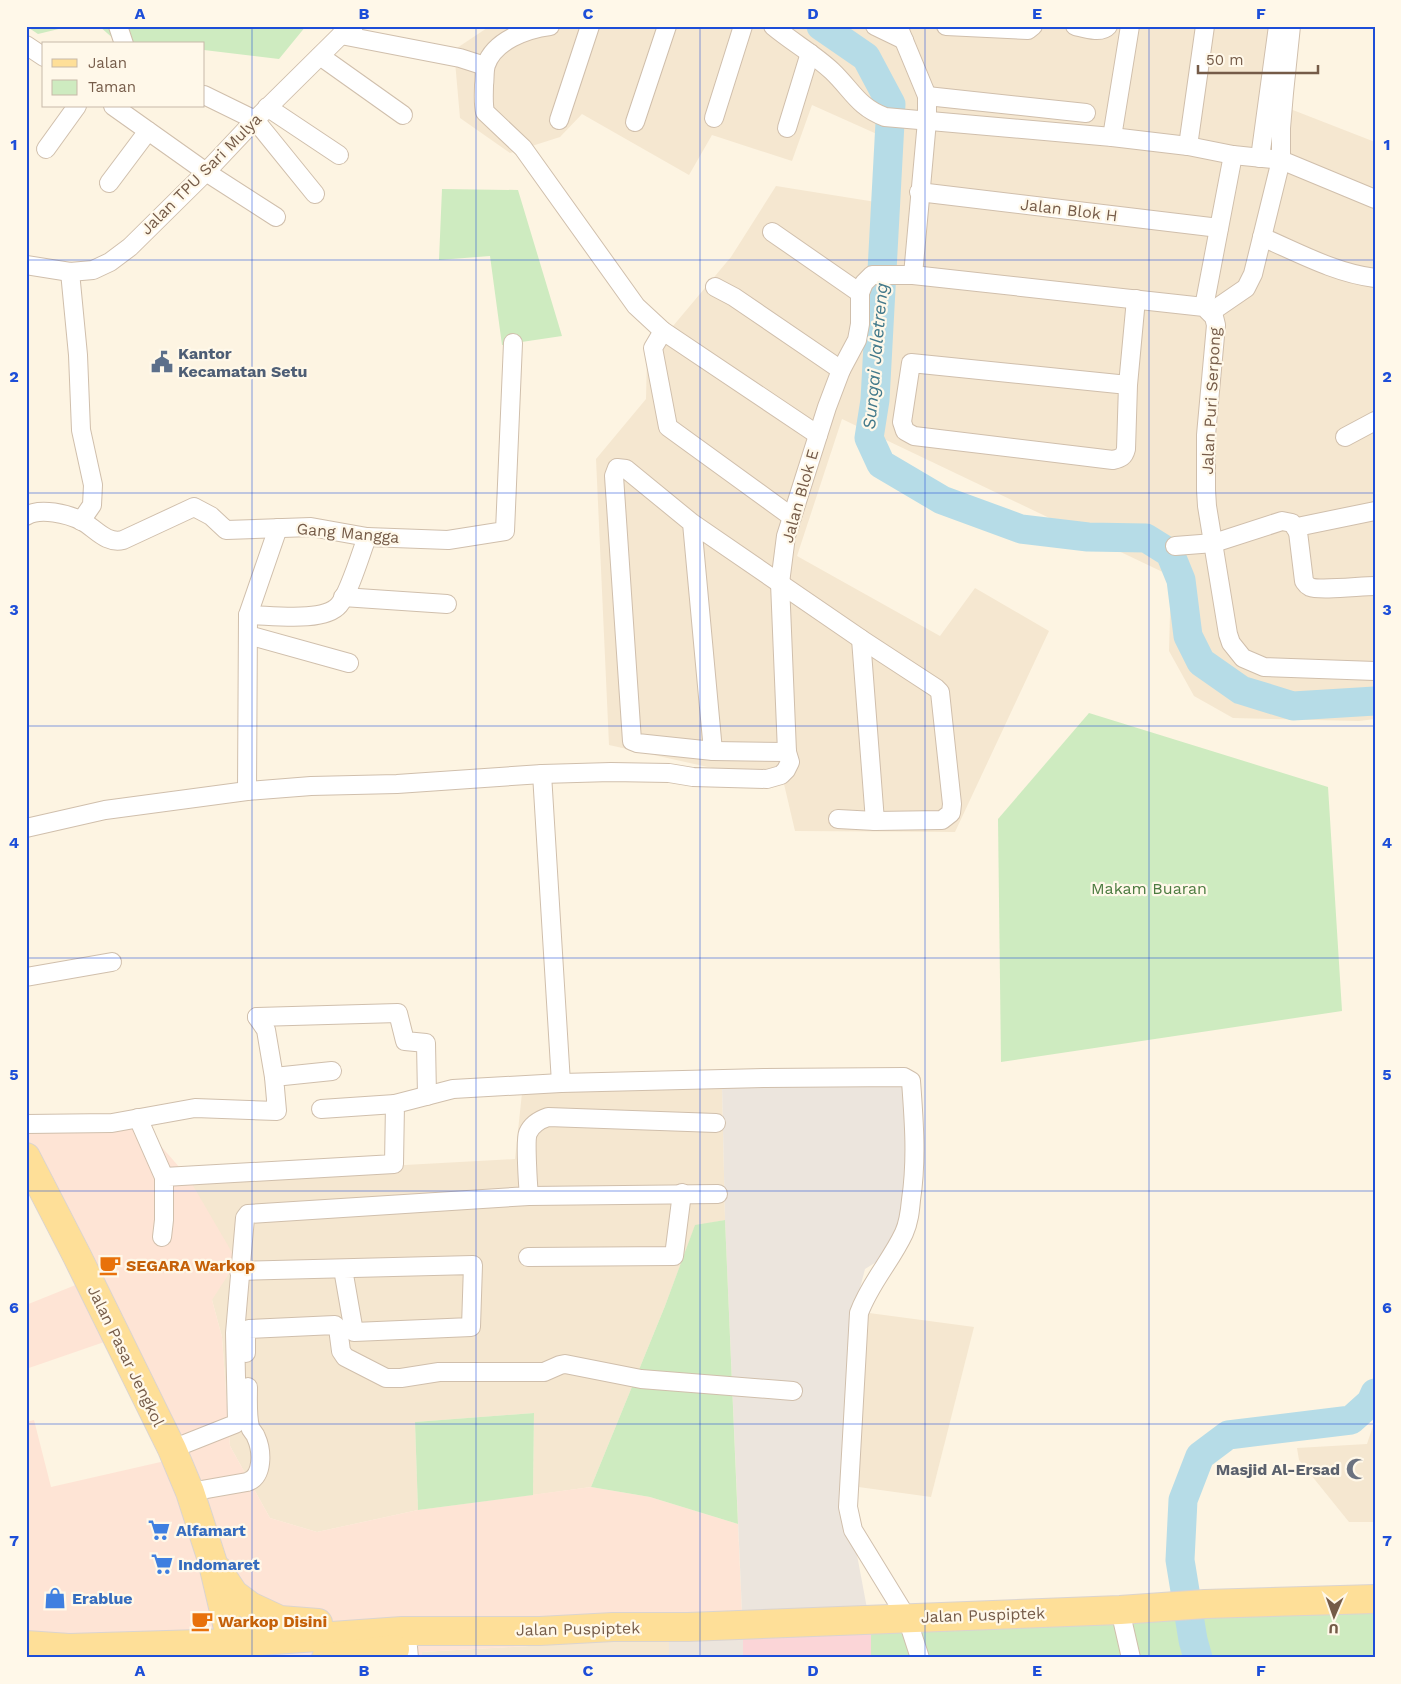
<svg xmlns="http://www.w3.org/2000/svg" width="1401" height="1684" font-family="'Work Sans',sans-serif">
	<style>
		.residential { fill: #f5e7d0 }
		.commercial { fill: #fee4d5 }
		.industrial { fill: #ece5dd }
		.medical { fill: #fbd5d7 }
		.green { fill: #ceebc0 }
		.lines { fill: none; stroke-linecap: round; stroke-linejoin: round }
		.river { stroke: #b6dce7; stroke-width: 29 }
		.minor-casing { stroke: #d0bfac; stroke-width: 20 }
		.primary-casing { stroke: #dbd4cf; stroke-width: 30 }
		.minor { stroke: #fff; stroke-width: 18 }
		.primary { stroke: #fedf98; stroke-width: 28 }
		.grid { fill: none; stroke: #1d4ed8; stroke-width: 1; stroke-opacity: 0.55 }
		.labels { text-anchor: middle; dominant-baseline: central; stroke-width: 4.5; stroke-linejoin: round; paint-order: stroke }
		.street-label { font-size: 16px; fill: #755b48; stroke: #fff8e9 }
		.service-label { font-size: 16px; font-weight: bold; fill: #4e5e75; stroke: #fff8e9; text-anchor: start }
		.park-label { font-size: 16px; fill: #4c7b40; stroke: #fff8e9 }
		.food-label { font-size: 16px; font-weight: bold; fill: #c56008; stroke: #fff8e9; text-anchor: start }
		.worship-label { font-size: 16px; font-weight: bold; fill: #5b616d; stroke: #fff8e9; text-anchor: end }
		.shop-label { font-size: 16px; font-weight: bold; fill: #366cbe; stroke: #fff8e9; text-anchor: start }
		.water-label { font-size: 18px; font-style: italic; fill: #41788a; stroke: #fff8e9 }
		.neatline { fill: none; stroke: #1d4ed8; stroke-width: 2 }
		.grid-label { font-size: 16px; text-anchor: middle; font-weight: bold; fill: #1d4ed8 }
	</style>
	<rect width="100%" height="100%" fill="#fdf4e2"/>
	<g class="residential">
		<path d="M490,26H1284L1280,105L1375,142V719L1359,721L1233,718L1194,696L1169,651L1171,576L842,419L797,556L940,636L975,588L1049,631L955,832L795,831L784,784L609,745L596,459L646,399L647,357L731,257L776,186L882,203L888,139L812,105L792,161L712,135L689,175L582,114L560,137L510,153L460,118L454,50Z"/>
		<path d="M722,1085L725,1220L695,1226L665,1306L591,1487L533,1495L534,1413L415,1422L418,1510L317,1532L270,1518L230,1446L222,1337L212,1300L188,1177L515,1159L522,1093Z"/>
		<path d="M854,1311L974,1327L931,1497L844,1485Z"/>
		<path d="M1375,1420V1522H1349L1299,1460L1297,1448L1367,1444Z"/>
		<path d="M669,1638V1658H422V1652Z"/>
	</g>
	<path class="commercial" d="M137,1119L188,1177L237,1261L212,1300L222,1337L230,1446L270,1518L317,1532L418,1510L591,1487L650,1497L738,1524L743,1636L669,1638L422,1652V1658H26V1422L34,1420L51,1487L165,1461L110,1340L26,1369V1305L83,1282L26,1171V1134Z"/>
	<path class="industrial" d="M920,1081L899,1248L865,1269L854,1311L844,1485L871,1630L743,1637V1658H669V1638L743,1636L725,1220L722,1085Z"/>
	<path class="medical" d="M871,1630V1658H743V1636Z"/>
	<g class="green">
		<path d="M26,26H71L38,34Z"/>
		<path d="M99,26H306L279,59L204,50V44H148L115,40Z"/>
		<path d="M442,189L518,190L562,336L502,345L490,256L439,260Z"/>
		<path d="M1089,713L1328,787L1342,1011L1001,1062L998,819Z"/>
		<path d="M725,1220L738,1524L650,1497L591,1487L665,1306L695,1225Z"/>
		<path d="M534,1413L533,1495L418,1510L415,1422Z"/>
		<path d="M1372,1607L1375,1619V1658H871V1630Z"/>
	</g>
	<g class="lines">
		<g class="river">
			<path d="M821,26L866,57L891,104L875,400L869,438L881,464L942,500L1021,529L1088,537L1146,538L1170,553L1181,580L1188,636L1201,662L1241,690L1293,706L1375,701"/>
			<path d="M1198,1658L1193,1640L1180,1560L1183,1500L1200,1456L1228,1435L1351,1420L1371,1402L1375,1393"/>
		</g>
		<g class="minor-casing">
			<g id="minor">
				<path d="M118,26L124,44"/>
				<path d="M550,26C526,29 494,41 486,65C484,71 485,79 484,85C484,94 483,103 485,112L523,148L636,306L663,331L818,435"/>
				<path d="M773,26C792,42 814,54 832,71C852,90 858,107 885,117L1112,137L1188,146L1233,155L1281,160L1375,199"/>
				<path d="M875,26L904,40"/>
				<path d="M898,26L927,96V121L913,275"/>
				<path d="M946,26L1028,30L1033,26"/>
				<path d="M1075,26C1084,28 1101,34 1108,26"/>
				<path d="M341,35L460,58L485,66"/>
				<path d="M26,45L44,57"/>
				<path d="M320,56L403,115"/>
				<path d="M204,95L255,120L315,194"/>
				<path d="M927,96L1086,113"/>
				<path d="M113,106L206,172L276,217"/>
				<path d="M267,107L339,155"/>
				<path d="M714,118L743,26"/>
				<path d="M559,120L590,26"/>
				<path d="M635,122L667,26"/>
				<path d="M787,128L810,53"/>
				<path d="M1112,137L1130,26"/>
				<path d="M1188,146L1205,26"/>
				<path d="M46,149L77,106"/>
				<path d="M1260,158L1278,26"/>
				<path d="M109,183L148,131"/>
				<path d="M919,192L1219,228"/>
				<path d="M772,232L860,293"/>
				<path d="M1262,237C1299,253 1335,273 1375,278"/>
				<path d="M26,265L70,272L93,270L110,262L130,247L206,172L255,120L341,35L354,26"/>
				<path d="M70,272L78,355L81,430L93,485L92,505L81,521"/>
				<path d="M715,287L734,297L841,370"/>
				<path d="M1204,307L1233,155"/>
				<path d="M1211,312L1246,288L1253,274L1281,160V128L1284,93L1291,26"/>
				<path d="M663,331L653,348L668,427L792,517"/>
				<path d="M1128,385L911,363L902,422L905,431L914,436L1113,460C1121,458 1124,457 1126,449L1128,385L1136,299"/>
				<path d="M1345,437L1375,421"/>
				<path d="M1375,511L1302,526L1299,528L1298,532L1304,581C1306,584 1306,585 1310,587C1320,591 1361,586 1375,586"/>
				<path d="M26,516C40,507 68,514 82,521C96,529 106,544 123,540L194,507L211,516L226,530L311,527L367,537L448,540L505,531L513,343"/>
				<path d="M692,523L713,751L637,743L632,741L614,476L617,468L626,469L692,523L861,639L936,688L940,692L952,804L951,813L942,820L875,821L838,819"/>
				<path d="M1175,546L1214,543L1282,521L1292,523L1298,532"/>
				<path d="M343,597L447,604"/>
				<path d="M248,615C270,615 324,623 339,605C349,593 361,553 367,537"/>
				<path d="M248,635L349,663"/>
				<path d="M861,639L875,821"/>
				<path d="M713,751L787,752"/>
				<path d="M542,774L561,1083"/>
				<path d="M247,791L248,615L278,528"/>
				<path d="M26,828L105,810L247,791L311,786L397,784L542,774L611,772L669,773L693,777L767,779L781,775L786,770L790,762L787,752L780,583L786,536L827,407L841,370L857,340L860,324V293L864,283L872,275H913L1204,307L1214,317L1216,325L1206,435V490L1207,506L1228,634L1231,643L1243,658L1264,667L1375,671"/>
				<path d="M26,977L112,962"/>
				<path d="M257,1017L398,1013L405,1041L426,1043L427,1096"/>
				<path d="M257,1017L266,1030L274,1077"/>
				<path d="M321,1109L395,1104"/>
				<path d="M138,1118L164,1177"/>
				<path d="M26,1124L112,1123L195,1108L277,1111L274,1077L332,1071"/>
				<path d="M529,1196L718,1194"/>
				<path d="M162,1237L164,1220V1177L394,1164L395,1104L453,1089L561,1083L764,1078L904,1077L911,1081C914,1121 917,1160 911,1200C910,1211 909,1222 904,1233C891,1261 870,1283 859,1313L848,1507L853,1530L907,1618L920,1658"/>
				<path d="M528,1257L674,1256L682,1193"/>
				<path d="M239,1271L473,1265L471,1327L354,1332L343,1269"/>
				<path d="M246,1353V1331L249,1329L335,1325L338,1328L341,1351L345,1357L386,1378H401L439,1372H544L560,1365L565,1364L641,1379L793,1391"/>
				<path d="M172,1449L235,1424L237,1422L235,1333L245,1218L248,1214L529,1196C528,1185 525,1140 528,1133C532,1124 539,1120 548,1117L716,1123"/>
				<path d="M190,1492L247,1482C264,1477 262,1450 256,1437C255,1433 251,1431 250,1427C247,1416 248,1398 248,1387"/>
				<path d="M1120,1610L1131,1658"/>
				<path d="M408,1647L409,1658"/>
			</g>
		</g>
		<g class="primary-casing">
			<g id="primary">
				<path d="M26,1157L77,1256L172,1449L190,1492L212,1560L235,1658"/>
				<path d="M218,1570L234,1594L250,1606L280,1620L318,1623"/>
				<path d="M26,1645L69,1648L232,1643L402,1631H540L613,1627H688L1120,1610L1205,1604L1375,1599"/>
				<path d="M326,1658L395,1649"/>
			</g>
		</g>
		<use href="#minor" class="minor"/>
		<use href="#primary" class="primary"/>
	</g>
	<path class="grid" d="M252,26V1658M476,26V1658M700,26V1658M925,26V1658M1149,26V1658M26,260H1375M26,493H1375M26,726H1375M26,958H1375M26,1191H1375M26,1424H1375"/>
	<defs>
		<g id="civic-bare" transform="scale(1.725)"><path d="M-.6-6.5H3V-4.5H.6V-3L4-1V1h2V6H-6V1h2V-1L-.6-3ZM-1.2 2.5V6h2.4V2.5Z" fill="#5c6f8a" stroke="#fff8e9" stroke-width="2.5" paint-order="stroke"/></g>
		<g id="cafe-bare" transform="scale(1.725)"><path d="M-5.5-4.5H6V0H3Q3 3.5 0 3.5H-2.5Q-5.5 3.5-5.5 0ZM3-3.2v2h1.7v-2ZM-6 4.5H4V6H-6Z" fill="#e8710a" stroke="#fff8e9" stroke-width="2.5" paint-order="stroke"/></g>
		<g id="mosque-bare" transform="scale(1.725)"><path d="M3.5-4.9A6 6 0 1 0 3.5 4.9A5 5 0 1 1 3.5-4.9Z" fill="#6b7280" stroke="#fff8e9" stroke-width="2.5" paint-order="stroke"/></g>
		<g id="supermarket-bare" transform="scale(1.725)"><path d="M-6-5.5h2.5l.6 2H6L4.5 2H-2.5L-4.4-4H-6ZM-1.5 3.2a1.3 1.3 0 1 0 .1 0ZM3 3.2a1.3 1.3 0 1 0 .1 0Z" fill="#3f7fe0" stroke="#fff8e9" stroke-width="2.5" paint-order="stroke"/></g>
		<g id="shop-bare" transform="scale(1.725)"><path d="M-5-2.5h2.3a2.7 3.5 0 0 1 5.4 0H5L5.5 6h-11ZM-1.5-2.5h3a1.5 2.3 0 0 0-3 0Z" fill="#3f7fe0" stroke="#fff8e9" stroke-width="2.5" paint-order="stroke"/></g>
	</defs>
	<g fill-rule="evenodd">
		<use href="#civic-bare" x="162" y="362"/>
		<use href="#cafe-bare" x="110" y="1265"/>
		<use href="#mosque-bare" x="1357" y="1469"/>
		<use href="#supermarket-bare" x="159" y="1530"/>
		<use href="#supermarket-bare" x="162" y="1564"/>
		<use href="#shop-bare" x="55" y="1598"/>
		<use href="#cafe-bare" x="202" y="1621"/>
	</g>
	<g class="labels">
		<g class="street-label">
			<text transform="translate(201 174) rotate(-45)">Jalan TPU Sari Mulya</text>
			<text transform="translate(1069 210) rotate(7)">Jalan Blok H</text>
			<text transform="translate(1211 401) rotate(-87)">Jalan Puri Serpong</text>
			<text transform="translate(800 496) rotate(-74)">Jalan Blok E</text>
			<text transform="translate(348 533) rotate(5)">Gang Mangga</text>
			<text transform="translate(126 1356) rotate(64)">Jalan Pasar Jengkol</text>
			<text transform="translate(983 1615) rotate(-2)">Jalan Puspiptek</text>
			<text transform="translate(578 1629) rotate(-1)">Jalan Puspiptek</text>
		</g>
		<g class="service-label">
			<text x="178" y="353">Kantor<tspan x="178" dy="18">Kecamatan Setu</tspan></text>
		</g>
		<g class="park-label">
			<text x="1149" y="888">Makam Buaran</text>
		</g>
		<g class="food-label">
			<text x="126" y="1265">SEGARA Warkop</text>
			<text x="218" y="1621">Warkop Disini</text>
		</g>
		<g class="worship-label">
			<text x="1340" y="1469">Masjid Al-Ersad</text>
		</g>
		<g class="shop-label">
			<text x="176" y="1530">Alfamart</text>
			<text x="178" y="1564">Indomaret</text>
			<text x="72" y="1598">Erablue</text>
		</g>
		<g class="water-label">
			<text transform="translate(875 356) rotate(-85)">Sungai Jaletreng</text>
		</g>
	</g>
	<rect width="1401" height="1684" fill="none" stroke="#fff8e9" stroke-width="55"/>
	<rect x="42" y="42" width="162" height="65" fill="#fff8e9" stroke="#c8b9a9"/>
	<rect x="52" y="59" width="25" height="8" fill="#fedf98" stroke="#c8b9a9"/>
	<text x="88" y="68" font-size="15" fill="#755b48">Jalan</text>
	<rect x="52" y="80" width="25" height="15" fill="#ceebc0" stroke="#c8b9a9"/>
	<text x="88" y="92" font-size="15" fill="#755b48">Taman</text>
	<g transform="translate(1334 1616) rotate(182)" stroke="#fff8e9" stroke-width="4" paint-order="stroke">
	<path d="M0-4L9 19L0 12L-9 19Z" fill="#755b48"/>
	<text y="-8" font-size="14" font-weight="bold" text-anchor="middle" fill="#755b48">U</text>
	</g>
	<path d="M1198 65v8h120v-8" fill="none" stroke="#755b48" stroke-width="2.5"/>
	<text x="1206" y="65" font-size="15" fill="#755b48" stroke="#fff8e9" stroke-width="4" paint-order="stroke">50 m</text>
	<rect x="28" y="28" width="1346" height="1628" class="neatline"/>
	<g class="grid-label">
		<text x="140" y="19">A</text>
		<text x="364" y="19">B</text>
		<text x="588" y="19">C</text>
		<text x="813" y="19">D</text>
		<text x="1037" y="19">E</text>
		<text x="1261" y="19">F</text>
		<text x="14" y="150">1</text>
		<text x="1387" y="150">1</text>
		<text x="14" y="382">2</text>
		<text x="1387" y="382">2</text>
		<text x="14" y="615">3</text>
		<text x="1387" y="615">3</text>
		<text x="14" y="848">4</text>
		<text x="1387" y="848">4</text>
		<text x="14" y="1080">5</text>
		<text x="1387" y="1080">5</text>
		<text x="14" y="1313">6</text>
		<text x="1387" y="1313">6</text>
		<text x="14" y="1546">7</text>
		<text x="1387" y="1546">7</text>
		<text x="140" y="1676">A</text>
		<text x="364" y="1676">B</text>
		<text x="588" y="1676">C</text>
		<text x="813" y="1676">D</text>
		<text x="1037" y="1676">E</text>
		<text x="1261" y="1676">F</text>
	</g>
</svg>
